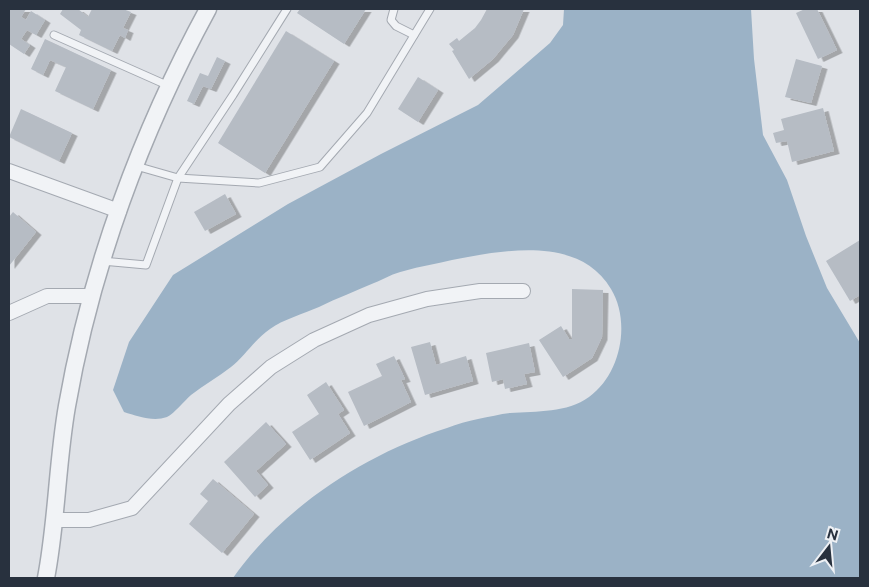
<svg xmlns="http://www.w3.org/2000/svg" width="869" height="587" font-family="'Public Sans',sans-serif">
	<style>
		.water { fill: #9bb2c6 }
		.building { fill: #b6bcc4; filter: url(#shadow) }
		.lines { fill: none; stroke-linecap: round; stroke-linejoin: round }
		.service-casing { stroke: #a4a9b1; stroke-width: 9 }
		.minor-casing { stroke: #a4a9b1; stroke-width: 16 }
		.tertiary-casing { stroke: #a4a9b1; stroke-width: 19 }
		.service { stroke: #f1f3f6; stroke-width: 7 }
		.minor { stroke: #f1f3f6; stroke-width: 14 }
		.tertiary { stroke: #f1f3f6; stroke-width: 16 }
	</style>
	<defs>
		<filter id="shadow"><feDropShadow dx="5.5" dy="3" stdDeviation="0" flood-color="#0004"/></filter>
	</defs>
	<rect width="100%" height="100%" fill="#dfe2e7"/>
	<path class="water" d="M564,9H751L754,59L763,135L787,180L806,236L827,288L860,343V578H233C283,507 365,454 447,428C457,424 468,421 478,419C489,417 500,414 510,413C537,411 567,413 589,397C621,374 631,322 611,289C579,235 503,250 452,260C436,264 420,266 404,271C394,273 384,279 374,283C356,291 337,298 319,307C305,313 282,320 270,329C255,339 245,356 231,367C218,377 204,385 191,395C184,401 175,413 167,417C153,422 137,416 124,412L113,390L129,342L173,275L288,204L381,154L478,105L550,43L563,25Z"/>
	<g class="building">
		<path d="M9,9H26L21,17L26,20L31,11L45,20L36,35L27,30L21,39L30,45L24,54L9,44Z"/>
		<path d="M63,9H78L88,17L92,9H123L131,12L123,28L128,30L125,38L120,35L112,51L79,35L81,30L60,14Z"/>
		<path d="M300,9H366L344,44L297,13Z"/>
		<path d="M487,9H524L513,35L493,59L469,79L452,51L454,50L449,44L457,38L459,41L475,28L481,20Z"/>
		<path d="M805,9H817L837,50L818,59L796,13Z"/>
		<path d="M286,31L334,61L265,173L218,143Z"/>
		<path d="M45,39L111,70L93,109L55,91L66,67L50,60L43,75L31,69Z"/>
		<path d="M217,57L225,61L211,89L203,86L194,104L187,101L200,73L208,76Z"/>
		<path d="M796,59L822,66L811,103L785,97Z"/>
		<path d="M418,77L438,90L418,122L398,109Z"/>
		<path d="M823,108L834,151L792,162L787,141L776,143L773,133L784,130L781,119Z"/>
		<path d="M21,109L72,133L59,161L9,137Z"/>
		<path d="M225,194L236,214L205,231L194,212Z"/>
		<path d="M13,212L36,232L9,266V217Z"/>
		<path d="M860,240V295L850,301L826,261Z"/>
		<path d="M572,289L603,290L602,337L592,358L563,377L539,340L561,326L569,339H572Z"/>
		<path d="M430,342L436,365L466,356L473,381L425,395L411,347Z"/>
		<path d="M529,343L535,372L524,374L527,384L505,389L503,379L492,382L486,353Z"/>
		<path d="M394,356L405,379L401,380L411,402L364,426L348,392L382,376L376,364Z"/>
		<path d="M326,382L344,410L338,414L350,433L310,460L292,432L319,414L307,395Z"/>
		<path d="M266,422L286,444L256,471L268,485L255,497L224,462Z"/>
		<path d="M213,479L254,514L222,553L189,524L208,501L200,494Z"/>
	</g>
	<g class="lines">
		<g class="service-casing">
			<g id="service">
				<path d="M394,9L391,20L396,26L414,35"/>
				<path d="M54,35L169,86"/>
				<path d="M136,166L178,178L259,183L320,167L367,113L430,9"/>
				<path d="M102,261L146,265L178,178L233,95L287,9"/>
			</g>
		</g>
		<g class="minor-casing">
			<g id="minor">
				<path d="M9,171L119,211"/>
				<path d="M9,313L47,296H90"/>
				<path d="M54,520H89L132,508L229,404L271,367L314,340L369,315L427,299L480,291H523"/>
			</g>
		</g>
		<g class="tertiary-casing">
			<path id="tertiary" d="M46,578C57,521 57,463 67,406C91,268 141,132 208,9"/>
		</g>
		<use href="#service" class="service"/>
		<use href="#minor" class="minor"/>
		<use href="#tertiary" class="tertiary"/>
	</g>
	<rect width="869" height="587" fill="none" stroke="#28313e" stroke-width="20"/>
	<g transform="translate(829 547) rotate(16)" stroke="#eef1f5" stroke-width="4" paint-order="stroke">
	<path d="M0-4L9 19L0 12L-9 19Z" fill="#28313e"/>
	<text y="-8" font-size="14" font-weight="bold" text-anchor="middle" fill="#28313e">N</text>
	</g>
</svg>
